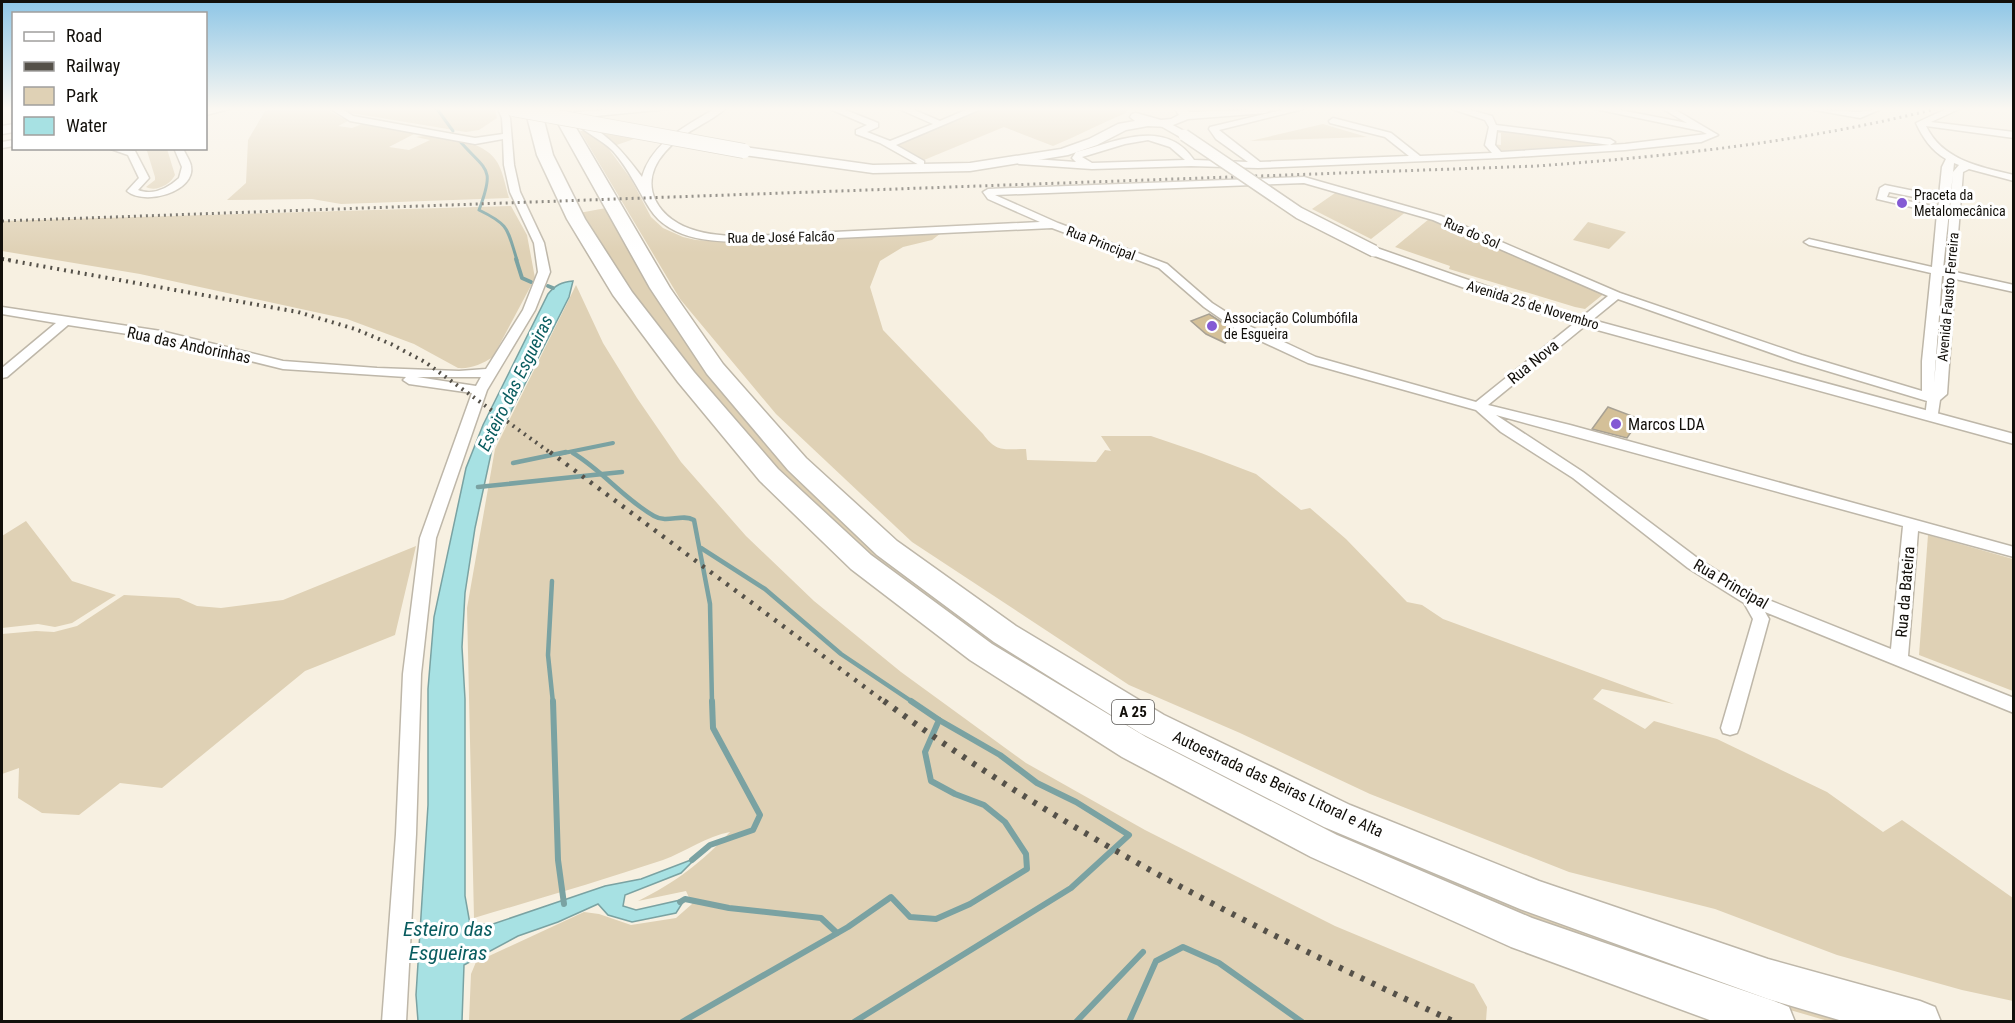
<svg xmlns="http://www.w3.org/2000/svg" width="2015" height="1023" font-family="'Roboto Condensed',sans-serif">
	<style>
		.green { fill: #dfd1b5 }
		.water { fill: #a7e1e3; stroke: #7aa2a2; stroke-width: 1.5 }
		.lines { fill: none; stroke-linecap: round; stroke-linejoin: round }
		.stream-far3 { stroke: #7aa2a2; stroke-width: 3 }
		.stream-far2 { stroke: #7aa2a2; stroke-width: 4 }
		.stream-far1 { stroke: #7aa2a2; stroke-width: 4.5 }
		.stream { stroke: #7aa2a2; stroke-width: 6 }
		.building { fill: #d4c098; stroke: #a8a193; stroke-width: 1.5 }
		.minor-casing { stroke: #beb7a9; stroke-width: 3 }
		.tertiary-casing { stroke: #beb7a9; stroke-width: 3 }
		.secondary-casing { stroke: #beb7a9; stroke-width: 3 }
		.motorway-casing { stroke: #beb7a9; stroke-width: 3 }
		.minor { fill: #fff; fill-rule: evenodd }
		.tertiary { fill: #fff; fill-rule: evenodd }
		.secondary { fill: #fff; fill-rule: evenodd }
		.motorway { fill: #fff; fill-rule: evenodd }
		.rail-far3 { stroke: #555149; stroke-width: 3; stroke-dasharray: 2 4; stroke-linecap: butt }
		.rail-far2 { stroke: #555149; stroke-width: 4; stroke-dasharray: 2 5; stroke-linecap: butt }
		.rail-far1 { stroke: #555149; stroke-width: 4.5; stroke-dasharray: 3 7; stroke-linecap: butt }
		.rail { stroke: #555149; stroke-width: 6; stroke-dasharray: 4 8; stroke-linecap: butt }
		.tertiary-bridge-casing { stroke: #beb7a9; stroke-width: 14; stroke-linecap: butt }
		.secondary-bridge-casing { stroke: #beb7a9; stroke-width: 16; stroke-linecap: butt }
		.tertiary-bridge { stroke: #fff; stroke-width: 11 }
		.secondary-bridge { stroke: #fff; stroke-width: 14 }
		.poi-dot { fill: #845ad4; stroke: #fff; stroke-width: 2 }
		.labels { text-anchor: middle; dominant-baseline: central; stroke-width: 6; stroke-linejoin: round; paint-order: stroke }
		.far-poi-label { font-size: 14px; fill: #120f0a; stroke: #fff; text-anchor: start }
		.far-street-label { font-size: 14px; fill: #120f0a; stroke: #fff }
		.shield { fill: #fff; stroke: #595754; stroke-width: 1.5 }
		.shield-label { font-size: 15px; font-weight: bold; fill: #120f0a }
		.street-label { font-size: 16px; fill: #120f0a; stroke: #fff }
		.poi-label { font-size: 16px; fill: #120f0a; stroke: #fff; text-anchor: start }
		.water-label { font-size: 18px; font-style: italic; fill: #095c5f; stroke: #fff }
		.near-water-label { font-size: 21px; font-style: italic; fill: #095c5f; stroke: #fff }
	</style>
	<rect width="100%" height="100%" fill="#f7f0e1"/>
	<g class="green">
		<path d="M294,109H325L348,121L338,126L352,128L365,123L414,134L389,147L409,150L430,140L416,137C436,133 482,140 495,159C503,169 505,186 509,198L341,204L312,199L227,200L246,183L248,140L265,111Z"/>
		<path d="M343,109H495L497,118L479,130L466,132L345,112Z"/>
		<path d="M982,109H1128L1126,113C1101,123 1078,136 1053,146L1004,127L924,160L892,145Z"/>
		<path d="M1323,124L1367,137L1250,141Z"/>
		<path d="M1495,129L1506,130V132L1609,144L1504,151L1498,150L1493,144L1501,145V133L1493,132Z"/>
		<path d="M580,131H618L634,139L608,148L631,179L651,217L663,228L683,237L696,240L744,243L941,233L932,240L903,247L880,261L870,287L883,330L983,434C997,453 1004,449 1026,449L1027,460L1096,462L1105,450L1111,451L1101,436H1151L1201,453L1256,474L1301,510L1310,508L1346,539L1407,602L1422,605L1443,619L1674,704L1602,689L1593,699L1645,729L1654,721L1717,739L1827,792L1883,832L1902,820L2013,898V1001L1962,990L1837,955L1715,909L1569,872L1370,794L1240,733L1129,685L912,542L776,414L680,299Z"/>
		<path d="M143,149H167L175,175C170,185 156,192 146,187L155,180V177L147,151Z"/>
		<path d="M1338,191L1407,211L1371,239L1312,209Z"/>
		<path d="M511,206L527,235L535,278L493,357C482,364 471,369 458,368L414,344L347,319L140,274L2,251V221Z"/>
		<path d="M606,208L710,377L780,459L1157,737L1870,1021H1828L1762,1002L1466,894L1234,788L1040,679L894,575L812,504L749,439L664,336L610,262L579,213Z"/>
		<path d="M1429,219L1453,226L1606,292L1585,309L1575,307L1449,269L1450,266L1395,247Z"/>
		<path d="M1588,222L1626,232L1609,249L1573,240Z"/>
		<path d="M576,285L603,343L637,398L681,462L746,536L814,601L901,672L1026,763L1145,830L1335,926L1474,984L1487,1007L1486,1021H469L471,974L476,962L584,912L599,914L631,925L676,918L692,904L686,891L638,901C675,883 702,862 730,832C707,836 685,852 663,860C600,881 538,899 474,918L467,608L495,449Z"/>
		<path d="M26,521L72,581L116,595L72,623L55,627L38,624L2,628V536Z"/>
		<path d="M1928,535L2013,559V691L1919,655Z"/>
		<path d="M416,546L395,635L305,671L162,788L120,783L79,815L42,813L18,798L19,768L2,774V634L36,631L54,632L77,626L124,595L179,598L197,606L221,608L283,600Z"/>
	</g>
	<path class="water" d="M573,281L569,297L492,449L475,528L465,593L462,647L465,699V896L470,924H493L605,886L641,879L696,858L681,873L625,895L623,906L636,910L685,899L676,913L632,922L608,915L598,904L558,922L518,936L464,965L462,1021H418L416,995L428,805V689L434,617L466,468L483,425L548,294C555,285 562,282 573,281Z"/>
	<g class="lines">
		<g class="stream-far3">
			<path d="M437,109L453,131"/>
			<path d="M458,139C486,172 496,165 479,210C510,225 507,229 517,260"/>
		</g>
		<g class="stream-far2">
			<path d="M516,259L522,278L531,282"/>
			<path d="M548,286L553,288"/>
			<path d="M559,454L613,443"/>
		</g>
		<g class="stream-far1">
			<path d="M573,453C603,471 624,499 654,516C668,524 681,513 694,520L710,604L712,703"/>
			<path d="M513,463L566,452"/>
			<path d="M478,487L622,472"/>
			<path d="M701,548L765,589L841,654L914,703"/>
			<path d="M552,581L548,655L553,703"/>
		</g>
		<g class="stream">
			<path d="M553,701L558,860L564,904"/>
			<path d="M692,860L710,845L753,830L760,815L713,728L712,701"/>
			<path d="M680,902L685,899L729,908L821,918L837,933"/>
			<path d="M682,1022L848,927L891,897L910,917L936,919L970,904L1027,869L1026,854L1005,822L984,805L955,794L931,781L925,752L939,720L911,701"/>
			<path d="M854,1022L1071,888L1129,835L1076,802L1037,783L1000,755L939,720"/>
			<path d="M1076,1022L1143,952"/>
			<path d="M1129,1022L1156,961L1183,947L1219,963L1302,1022"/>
		</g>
	</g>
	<g class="building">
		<path d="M1209,314L1235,331L1225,343L1206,334L1191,321Z"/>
		<path d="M1608,407L1640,419L1627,438L1592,429Z"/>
	</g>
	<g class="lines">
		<g class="minor-casing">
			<g id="minor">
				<path d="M206,109H229L206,115Z"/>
				<path d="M331,109H342L353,116L475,138L503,134L502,118L498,109H506L510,118L514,165L520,192L544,243L550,272L535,310L487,390L436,538L421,674L416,834L406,1022H382L396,834L403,674L420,538L472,393L409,384L403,380L406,377L283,369L161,339L68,325L7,377L2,378V368L56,323L2,314V307L161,331L283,361L377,368L459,371L486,369L523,310L538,272L534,243L510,192L504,165L503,139L475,144L350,121ZM417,377H481L476,386Z"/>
				<path d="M619,109H668L575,118L571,115L575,112Z"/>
				<path d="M714,109H725C706,125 682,132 665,152C635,186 659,221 697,231C715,236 734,236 752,236L1040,222L988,199L983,192L988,189L1304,177L1441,216L1620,293L1802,355L1922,391V361L1931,273L1809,245L1804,242L1809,239L1932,267L1937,213L1877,199L1880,188L1885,185L1939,196L1942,167L1946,159C1931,150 1923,138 1916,123L1946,109H1959L1931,122L2014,132V138L1926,126C1942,160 1980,167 2014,175V181L1969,169L1963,172L1955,272L2014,285V292L1955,279L1947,394L1940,400L1937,420L1932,421L1925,417L1927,401L1794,361L1618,299L1488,405L1570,425L2014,547V557L1918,531L1908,656L2014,698V713L1765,612L1769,619L1739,728L1737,733L1730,735L1723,733L1721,728L1753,619L1744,603L1688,568L1573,478L1501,432L1476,410L1308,363L1237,330L1204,307L1159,268L1052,228L752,242C718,242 671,242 650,209C638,190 629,169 613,151C601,139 585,133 573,121L580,119C610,137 621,149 642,177C652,142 685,127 714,109ZM1954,163L1959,165L1953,172L1945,270L1943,269ZM1304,183L1433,220L1608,296L1476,402L1316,357L1245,324L1212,303L1167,264L1058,223L995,195ZM1889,192L1939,202L1938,207L1887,197ZM1942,276H1944L1934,383ZM1496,415L1903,526L1891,649L1756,595L1700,560L1583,472Z"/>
				<path d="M830,109H843L878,123V127L867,132L890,141L933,124L899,109H912L940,121L968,109H981L896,145L924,161V165L921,166L880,143L856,134V130L867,125Z"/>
				<path d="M1286,109H1303L1219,130L1260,162L1409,156L1385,137L1330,123L1329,121L1333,118L1391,133L1420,156L1492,153L1485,145L1489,127L1485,120L1452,109H1467L1492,116L1496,125L1610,139L1615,142L1610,145L1497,130L1495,145L1501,152L1625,144L1707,134L1701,131L1595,109H1615L1687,123L1663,109H1674L1718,135L1701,142L1625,150L1499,158L1258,168L1191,166L1092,169L1019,164L1014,161L1019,158L1076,162L1072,158L1076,152C1115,142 1165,117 1194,160L1248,162L1216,139L1209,129L1210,127ZM1148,140L1170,147L1185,160L1092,163L1082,157L1125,144Z"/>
				<path d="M1809,109L1859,112L1881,109L1860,118Z"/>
				<path d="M14,140V146L2,148V142Z"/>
				<path d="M108,148L135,151L149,178L138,190C153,196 168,188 179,178L182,167L174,148H183C185,154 190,160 191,166C196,192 144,206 127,191L139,178L128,155Z"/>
			</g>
		</g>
		<g class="tertiary-casing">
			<g id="tertiary">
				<path d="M1163,120L1188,133L1189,135L1184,138L1180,137L1159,125V121Z"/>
				<path d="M1374,247L1500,291L1589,319L2014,434V444L1579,325L1490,297L1369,254L1368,251L1369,248Z"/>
			</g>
		</g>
		<g class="secondary-casing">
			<g id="secondary">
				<path d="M1175,109H1187L1189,112L1272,109L1266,113L1188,119L1168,127L1148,126L1126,130L1097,145L1068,155L970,171L873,173L744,155L738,151L744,147L873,165L970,163L1061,149L1089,139L1118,124L1135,121L1130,117L1132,114L1136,113L1161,120L1171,119L1179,115Z"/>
				<path d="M14,124V132L2,134V126Z"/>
			</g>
		</g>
		<g class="motorway-casing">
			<g id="motorway">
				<path d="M525,109H541L553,155L585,219L632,292L694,372L778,469L871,555L992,644L1146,737L1337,835L1532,918L1774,1001L1789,1007L1795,1022H1715L1511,947L1311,857L1122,757L970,660L851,569L760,481L678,382L613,295L567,219L537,155Z"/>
				<path d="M550,109H565L670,288L723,364L806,458L897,541L1016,626L1164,715L1350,805L1539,881L1768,959L1920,1001L1935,1007L1941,1022H1846L1768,999L1520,909L1324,827L1140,733L994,642L877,555L788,470L707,374L650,288Z"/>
			</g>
		</g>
		<use href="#minor" class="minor"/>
		<use href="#tertiary" class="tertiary"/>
		<use href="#secondary" class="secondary"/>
		<use href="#motorway" class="motorway"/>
		<g class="rail-far3">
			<path d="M2,221L1537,166C1672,156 1804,142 1935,109"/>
			<path d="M2,259L10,260"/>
		</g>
		<path class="rail-far2" d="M2,259L298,312L355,329L391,344L425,362L552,454"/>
		<path class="rail-far1" d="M550,452L886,703"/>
		<path class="rail" d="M884,701C1061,832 1256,930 1455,1022"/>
		<g class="tertiary-bridge-casing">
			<path id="tertiary-bridge" d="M1184,135L1299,213L1374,251"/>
		</g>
		<g class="secondary-bridge-casing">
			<path id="secondary-bridge" d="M513,109L744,151"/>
		</g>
		<use href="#tertiary-bridge" class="tertiary-bridge"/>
		<use href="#secondary-bridge" class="secondary-bridge"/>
	</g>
	<linearGradient id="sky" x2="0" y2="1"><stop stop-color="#8ec6e6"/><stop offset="0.43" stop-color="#fbf8f2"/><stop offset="1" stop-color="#fbf8f2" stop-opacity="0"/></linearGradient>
	<rect width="2015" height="253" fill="url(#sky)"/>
	<g class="poi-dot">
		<circle cx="1902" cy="203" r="6"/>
		<circle cx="1212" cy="326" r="6"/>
		<circle cx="1616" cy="424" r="6"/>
	</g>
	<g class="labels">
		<g class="far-poi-label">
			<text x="1914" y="195">Praceta da<tspan x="1914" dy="16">Metalomecânica</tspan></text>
			<text x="1224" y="318">Associação Columbófila<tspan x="1224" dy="16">de Esgueira</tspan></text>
		</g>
		<g class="far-street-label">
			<text transform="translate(1472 233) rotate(23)">Rua do Sol</text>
			<text transform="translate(781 237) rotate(-1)">Rua de José Falcão</text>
			<text transform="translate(1101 243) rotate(21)">Rua Principal</text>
			<text transform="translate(1948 297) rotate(-85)">Avenida Fausto Ferreira</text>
			<text transform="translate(1533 305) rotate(17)">Avenida 25 de Novembro</text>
		</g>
		<rect class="shield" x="1112" y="700" width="42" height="24" rx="4.5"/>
		<g class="shield-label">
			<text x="1133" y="712">A 25</text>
		</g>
		<g class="street-label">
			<text transform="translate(189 345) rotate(12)">Rua das Andorinhas</text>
			<text transform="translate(1533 362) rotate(-39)">Rua Nova</text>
			<text transform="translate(1731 584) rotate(30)">Rua Principal</text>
			<text transform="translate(1905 592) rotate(-85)">Rua da Bateira</text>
			<text transform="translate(1278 784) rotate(25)">Autoestrada das Beiras Litoral e Alta</text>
		</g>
		<g class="poi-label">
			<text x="1628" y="424">Marcos LDA</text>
		</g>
		<g class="water-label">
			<text transform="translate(515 383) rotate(-64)">Esteiro das Esgueiras</text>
		</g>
		<g class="near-water-label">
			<text x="448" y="929">Esteiro das<tspan x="448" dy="24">Esgueiras</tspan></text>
		</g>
	</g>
	<rect width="2015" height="1023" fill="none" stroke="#120f0a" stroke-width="6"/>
	<rect x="12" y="12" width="195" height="138" fill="#ffffff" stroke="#a09f9d" stroke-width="1.5"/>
	<rect x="24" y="32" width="30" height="9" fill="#ffffff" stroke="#a09f9d" stroke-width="1.5"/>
	<text x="66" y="42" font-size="18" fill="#120f0a">Road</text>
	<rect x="24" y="62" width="30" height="9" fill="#555149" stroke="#a09f9d" stroke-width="1.5"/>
	<text x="66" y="72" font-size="18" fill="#120f0a">Railway</text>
	<rect x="24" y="87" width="30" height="18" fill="#dfd1b5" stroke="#a09f9d" stroke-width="1.5"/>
	<text x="66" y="102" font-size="18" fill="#120f0a">Park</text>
	<rect x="24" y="117" width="30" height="18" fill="#a7e1e3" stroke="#a09f9d" stroke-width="1.5"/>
	<text x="66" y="132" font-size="18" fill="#120f0a">Water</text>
</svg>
